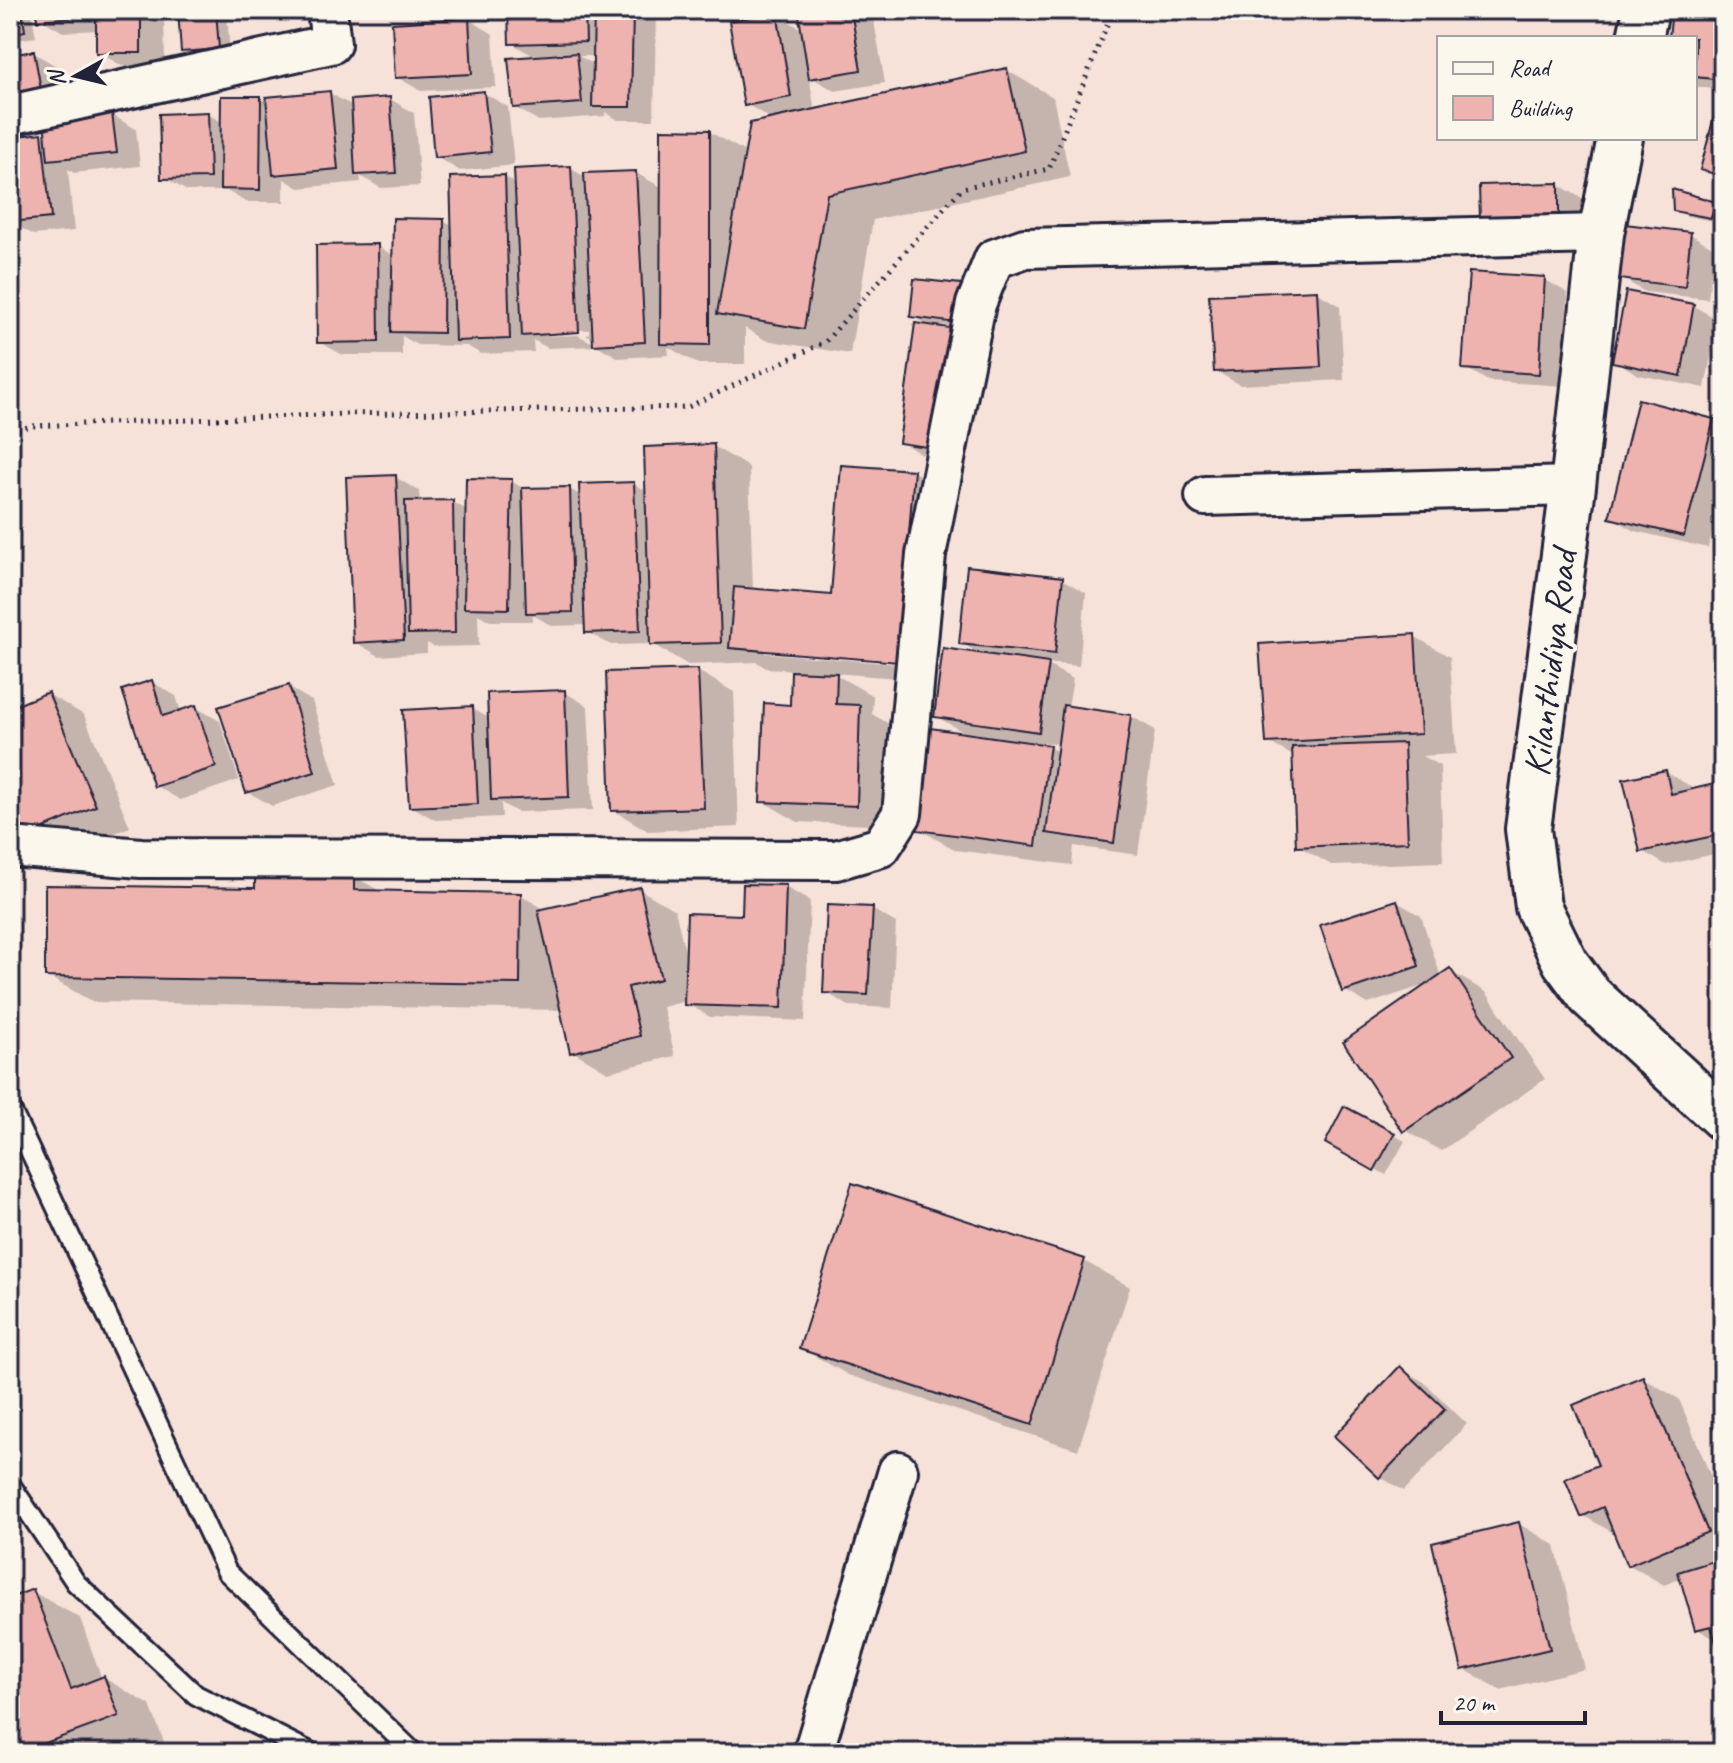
<svg xmlns="http://www.w3.org/2000/svg" width="1733" height="1763" font-family="Caveat,sans-serif">
	<style>
		.shadow { fill: #0003; fill-rule: evenodd }
		.building { fill: #eeb2af; stroke: #22223b; stroke-width: 2 }
		.lines { fill: none; stroke-linecap: round; stroke-linejoin: round }
		.lane-casing { stroke: #22223b; stroke-width: 24 }
		.street-casing { stroke: #22223b; stroke-width: 44 }
		.secondary-casing { stroke: #22223b; stroke-width: 50 }
		.path { stroke: #22223b; stroke-width: 5; stroke-dasharray: 2 6; stroke-linecap: butt }
		.lane { stroke: #fbf7ec; stroke-width: 18 }
		.street { stroke: #fbf7ec; stroke-width: 38 }
		.secondary { stroke: #fbf7ec; stroke-width: 44 }
		.labels { text-anchor: middle; dominant-baseline: central; stroke-width: 8; stroke-linejoin: round; paint-order: stroke }
		.street-label { font-size: 38px; fill: #22223b; stroke: #fbf7ec }
	</style>
	<rect width="100%" height="100%" fill="#f7e2da"/>
	<filter id="ink" filterUnits="userSpaceOnUse"><feTurbulence type="fractalNoise" baseFrequency=".0125" numOctaves="2"/><feDisplacementMap in="SourceGraphic" scale="16" xChannelSelector="R" yChannelSelector="G"/><feConvolveMatrix kernelMatrix="1 2 1 2 8 2 1 2 1" color-interpolation-filters="sRGB"/></filter>
	<g filter="url(#ink)">
		<g class="shadow">
			<path d="M10,10H31L36,37L10,41Z"/>
			<path d="M39,10H164L165,66H122L98,52V30L63,32L39,18Z"/>
			<path d="M180,10H227L230,55L195,57L183,51Z"/>
			<path d="M392,10H490V18L465,17L493,34L496,87L421,91L397,77L459,20V17L402,16Z"/>
			<path d="M510,10H644L656,17L654,120H618L605,112V116L539,121L514,107L537,58L511,43ZM579,56H595V65Z"/>
			<path d="M800,10H872L885,83L835,91L809,76L815,111L1006,70L1053,97L1070,177L873,220L850,354L765,340L745,328V364H698L668,347L669,355L619,358L598,346L548,348L533,340L534,352L481,354L467,346L417,345L402,336V355H343L319,342L377,246L394,256L444,220L453,226L505,177L517,184L570,168L587,178L636,173L663,188L710,132L747,153L773,120L746,104L776,14L803,30ZM571,326L579,330H589V334H586L595,340V344L578,335L545,336V332Z"/>
			<path d="M1674,10H1723V90L1695,87V38H1671Z"/>
			<path d="M34,53L58,67L66,109L10,119V57Z"/>
			<path d="M329,93L353,106L390,99L414,113L420,186L381,188L360,176L361,182L299,188L284,179V202H246L227,191H187L163,177L208,114L223,123L260,98L268,103Z"/>
			<path d="M484,93L508,107L514,165L460,171L436,157Z"/>
			<path d="M1723,93V181L1702,169Z"/>
			<path d="M112,115L136,129L140,166L74,173L68,169L74,231L34,235L10,222V139L42,135L48,139Z"/>
			<path d="M1559,185L1583,199V232L1481,187Z"/>
			<path d="M1715,203L1723,208V223L1687,216L1675,210Z"/>
			<path d="M1690,234L1714,248L1708,299L1645,292L1621,278Z"/>
			<path d="M1544,279L1568,293L1563,386L1488,381L1464,367Z"/>
			<path d="M961,285L972,292L968,328L941,325L973,344L958,460L925,456L901,442L931,327L912,316Z"/>
			<path d="M1316,292L1340,306L1344,380L1240,385L1216,371Z"/>
			<path d="M1627,293L1694,306L1718,320L1705,388L1639,375L1615,361Z"/>
			<path d="M1713,420L1723,426V490L1708,548L1635,531L1611,517Z"/>
			<path d="M713,446L749,467L753,590L832,597L843,467L914,472L950,493L935,681L833,673L873,696L872,714L896,728L892,826L798,822L762,801L792,707L793,670L766,668L757,662L688,665L653,644L611,645L587,632L586,625L552,626L533,615L532,621H490L478,614L479,646L434,647L427,643V653L379,656L355,642L395,477L419,491L420,503L453,502L467,510L511,481L526,490L569,489L582,496L634,484L647,491ZM765,649L910,661L909,665L765,653Z"/>
			<path d="M1062,579L1086,593L1079,666L1044,663L1073,679L1068,708L1131,716L1155,730L1138,855L1074,846L1072,865L955,850L919,829L968,735L936,716L984,656L961,643ZM1041,742L1059,744L1058,752Z"/>
			<path d="M1414,636L1450,657L1456,754L1422,756L1440,766L1443,862L1333,866L1298,846L1295,757L1268,742Z"/>
			<path d="M698,671L734,692L739,827L648,831L613,810Z"/>
			<path d="M152,682L176,696L181,712L195,707L220,721L239,780L180,800L156,786Z"/>
			<path d="M288,687L312,701L338,785L272,806L248,792Z"/>
			<path d="M564,692L588,706L593,810L517,812L501,803L502,817L435,820L411,806L472,708L490,719Z"/>
			<path d="M48,694L84,715L130,827L55,858L10,814V710Z"/>
			<path d="M1666,772L1690,786L1691,791L1723,784V852L1666,865L1642,851Z"/>
			<path d="M353,876L382,892L520,895L546,910L639,889L675,910L686,955L785,887L810,901L805,1021L710,1017L686,1003V1001L663,1007L675,1056L608,1072L572,1051L563,1010L93,1002L47,976L257,890Z"/>
			<path d="M1397,902L1421,916L1441,977L1450,971L1486,992L1545,1079L1441,1151L1405,1130L1428,984L1368,1004L1344,990Z"/>
			<path d="M872,909L896,923L892,1008L849,1006L825,992Z"/>
			<path d="M1345,1108L1405,1141L1386,1175L1327,1142Z"/>
			<path d="M1084,1261L1130,1287L1078,1450L848,1375L801,1348Z"/>
			<path d="M1400,1368L1424,1382L1467,1424L1404,1491L1380,1477Z"/>
			<path d="M1643,1378L1679,1399L1723,1506V1661L1718,1641L1697,1629L1682,1578L1664,1585L1629,1565L1617,1535L1582,1515L1600,1466Z"/>
			<path d="M1519,1524L1555,1545L1585,1669L1500,1690L1464,1669Z"/>
			<path d="M33,1592L80,1618L102,1679L104,1678L150,1705L164,1742L135,1753H10V1600Z"/>
		</g>
		<g class="building">
			<path d="M10,10H22L25,31L10,34Z"/>
			<path d="M37,10H88V16L37,20Z"/>
			<rect x="96" y="10" width="45" height="43"/>
			<path d="M178,10H216L219,49L181,52Z"/>
			<path d="M508,10H585L586,42L509,44Z"/>
			<path d="M594,10H633L631,107H592Z"/>
			<path d="M798,10H851L861,70L809,79Z"/>
			<path d="M1672,10H1723V80L1695,77V38H1669Z"/>
			<path d="M777,12L791,97L744,106L729,21Z"/>
			<path d="M469,18L472,74L395,78L392,23Z"/>
			<path d="M34,51L42,95L10,101V55Z"/>
			<path d="M577,53L582,103L513,108L508,58Z"/>
			<path d="M1007,68L1025,151L827,194L804,329L717,314L750,123Z"/>
			<path d="M1721,90H1723V176L1700,170Z"/>
			<path d="M330,91L338,169L273,175L266,97Z"/>
			<path d="M484,91L491,152L434,158L429,97Z"/>
			<path d="M221,96H261L260,190L220,189Z"/>
			<path d="M390,97L396,173L355,175L351,100Z"/>
			<path d="M208,112L210,178L161,179L159,114Z"/>
			<path d="M112,113L117,153L48,160L44,120Z"/>
			<path d="M661,129L710,130V345L660,344Z"/>
			<path d="M42,133L51,218L10,222V137Z"/>
			<path d="M571,166L579,332L522,336L514,169Z"/>
			<path d="M636,171L645,342L593,345L584,173Z"/>
			<path d="M505,175L510,339L455,341L450,177Z"/>
			<path d="M1559,183V219L1480,220L1479,185Z"/>
			<path d="M1672,189L1716,202L1711,218L1673,211Z"/>
			<path d="M393,218L444,219L443,333L391,332Z"/>
			<path d="M1625,224L1691,232L1685,287L1619,279Z"/>
			<path d="M378,244L379,342L317,343L316,245Z"/>
			<path d="M1469,272L1545,277L1539,374L1462,369Z"/>
			<path d="M914,279L961,284L957,323L910,317Z"/>
			<path d="M1317,290L1321,367L1214,372L1209,295Z"/>
			<path d="M1626,291L1694,304L1681,376L1612,362Z"/>
			<path d="M915,323L950,328L934,448L899,443Z"/>
			<path d="M1638,399L1714,419L1684,536L1609,518Z"/>
			<path d="M714,444L721,643L650,645L644,447Z"/>
			<path d="M841,465L914,470L899,662L729,648L734,587L831,595Z"/>
			<path d="M396,475L404,640L353,643L346,477Z"/>
			<path d="M466,478L512,479L509,609L464,608Z"/>
			<path d="M634,482L640,631L585,633L579,484Z"/>
			<path d="M570,487L573,612L526,613L522,488Z"/>
			<path d="M453,500L455,633L408,634L405,501Z"/>
			<path d="M967,566L1063,577L1055,654L959,644Z"/>
			<path d="M1415,634L1421,734L1266,743L1259,644Z"/>
			<path d="M943,648L1049,663L1039,732L934,717Z"/>
			<path d="M698,669L704,808L611,811L606,672Z"/>
			<path d="M791,671L837,673L836,704L860,705L857,806L760,802L764,703L790,705Z"/>
			<path d="M152,680L163,716L196,705L216,767L154,787L122,690Z"/>
			<path d="M289,685L315,772L246,793L218,707Z"/>
			<path d="M565,690L569,797L491,800L487,693Z"/>
			<path d="M48,692L96,806L18,839L10,820V708Z"/>
			<path d="M1063,705L1131,715L1114,843L1046,833Z"/>
			<path d="M473,706L478,804L409,807L403,710Z"/>
			<path d="M930,728L1050,745L1036,846L917,830Z"/>
			<path d="M1404,743L1408,842L1296,847L1292,747Z"/>
			<path d="M1666,770L1671,794L1723,782V834L1640,852L1623,779Z"/>
			<path d="M255,872L354,874V890L521,893L520,984L45,977V885L255,888Z"/>
			<path d="M743,884L786,885L782,1008L684,1005L687,913L742,915Z"/>
			<path d="M640,887L661,979L628,987L640,1036L570,1053L538,910Z"/>
			<path d="M1397,900L1419,966L1342,992L1320,925Z"/>
			<path d="M827,905L873,907L868,995L823,993Z"/>
			<path d="M1450,968L1511,1058L1403,1132L1343,1042Z"/>
			<path d="M1344,1106L1395,1133L1374,1171L1325,1143Z"/>
			<path d="M852,1183L1085,1259L1032,1425L799,1349Z"/>
			<path d="M1400,1366L1445,1409L1379,1478L1334,1436Z"/>
			<path d="M1643,1376L1708,1532L1627,1566L1603,1507L1581,1517L1565,1479L1598,1465L1573,1405Z"/>
			<path d="M1519,1522L1550,1649L1462,1670L1432,1543Z"/>
			<path d="M1723,1558V1668L1711,1626L1695,1630L1678,1572Z"/>
			<path d="M33,1589L71,1689L104,1676L119,1716L18,1753H10V1598Z"/>
		</g>
		<g class="lines">
			<g class="lane-casing">
				<g id="lane">
					<path d="M10,1108L227,1572L414,1753"/>
					<path d="M10,1484L76,1583L196,1695L312,1753"/>
				</g>
			</g>
			<g class="street-casing">
				<g id="street">
					<path d="M10,115L331,44L327,10"/>
					<path d="M1205,496L1573,486"/>
					<path d="M10,847L141,858L836,860L881,847L902,814L926,555L976,304L994,259L1025,248L1601,234"/>
					<path d="M813,1753L898,1471"/>
				</g>
			</g>
			<g class="secondary-casing">
				<g id="secondary">
					<path d="M1640,38L1646,10"/>
					<path d="M1620,138L1601,234L1573,486L1528,829L1538,907L1565,962L1590,996L1723,1118"/>
				</g>
			</g>
			<path class="path" d="M10,432L31,426L346,414L688,407L825,342L962,188L1049,169L1113,10"/>
			<use href="#lane" class="lane"/>
			<use href="#street" class="street"/>
			<use href="#secondary" class="secondary"/>
		</g>
	</g>
	<g class="labels">
		<g class="street-label">
			<text transform="translate(1550 663) rotate(-83)">Kilanthidiya Road</text>
		</g>
	</g>
	<rect width="1733" height="1763" fill="none" stroke="#fbf7ec" stroke-width="40"/>
	<rect x="20" y="20" width="1693" height="1723" fill="none" stroke="#22223b" stroke-width="3" filter="url(#ink)"/>
	<rect x="1437" y="36" width="260" height="104" fill="#fbf7ec" stroke="#a4a2a5" stroke-width="2"/>
	<rect x="1453" y="62" width="40" height="12" fill="#fbf7ec" stroke="#a4a2a5" stroke-width="2"/>
	<text x="1509" y="76" font-size="24" fill="#22223b">Road</text>
	<rect x="1453" y="96" width="40" height="24" fill="#eeb2af" stroke="#a4a2a5" stroke-width="2"/>
	<text x="1509" y="116" font-size="24" fill="#22223b">Building</text>
	<g transform="translate(76 76) rotate(262)" stroke="#fbf7ec" stroke-width="6" paint-order="stroke">
	<path d="M0-6L14 30L0 20L-14 30Z" fill="#22223b"/>
	<text y="-12" font-size="22" font-weight="bold" text-anchor="middle" fill="#22223b">N</text>
	</g>
	<path d="M1441 1711v12h144v-12" fill="none" stroke="#22223b" stroke-width="4"/>
	<text x="1453" y="1711" font-size="24" fill="#22223b" stroke="#fbf7ec" stroke-width="6" paint-order="stroke">20 m</text>
</svg>
